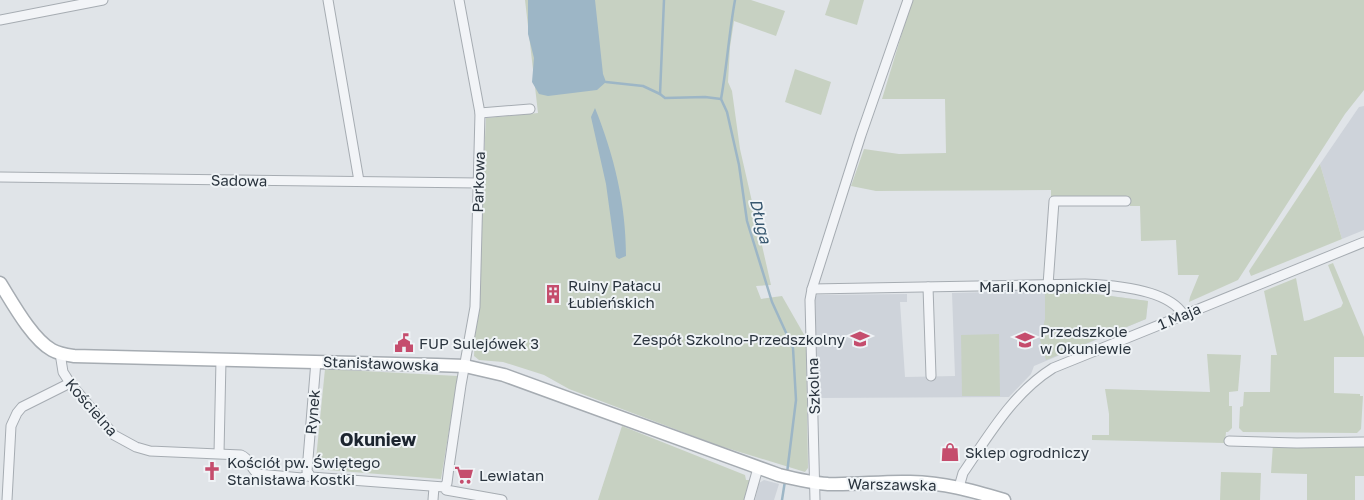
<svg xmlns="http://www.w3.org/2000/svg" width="1364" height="500" font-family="'Golos Text',sans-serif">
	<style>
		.built { fill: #ced3da }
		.green { fill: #c7d1c2 }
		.water { fill: #9db6c6 }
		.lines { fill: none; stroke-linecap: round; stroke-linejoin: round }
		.stream { stroke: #9db6c6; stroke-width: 2.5 }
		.minor-casing { stroke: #a6acb2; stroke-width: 11 }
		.secondary-casing { stroke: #a6acb2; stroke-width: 15 }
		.minor { stroke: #f2f4f7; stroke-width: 9 }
		.secondary { stroke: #fff; stroke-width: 12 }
		.labels { text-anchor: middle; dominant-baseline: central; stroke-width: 4; stroke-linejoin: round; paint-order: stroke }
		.street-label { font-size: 15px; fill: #2a343e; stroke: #eff3f6 }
		.poi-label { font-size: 15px; fill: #2a343e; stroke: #eff3f6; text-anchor: start }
		.water-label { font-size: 16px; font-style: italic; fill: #37576f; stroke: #eff3f6 }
		.quarter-label { font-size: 18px; font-weight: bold; fill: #1c252f; stroke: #eff3f6 }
	</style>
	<rect width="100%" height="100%" fill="#e0e4e8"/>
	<g class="built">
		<path d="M1364,106V230L1342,239L1320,164L1359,107Z"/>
		<path d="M1065,290L1148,301L1146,319L1034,366L1031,374L1009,397L818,398L815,297L817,295L907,294V302H900L905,377L955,376L952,293Z"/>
		<path d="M764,480L779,484L774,500H755L759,483Z"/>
	</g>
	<g class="green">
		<path d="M525,0H751L785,11L776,36L734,21L730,47L728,82L732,91L740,149L771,285L756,286L761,299L782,296L806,338L808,468L805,472L717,445L569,389L544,375L503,362L479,360L474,356L486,118L538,113Z"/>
		<path d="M830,0H864L857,25L825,15Z"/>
		<path d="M912,0H1364V90L1345,114L1238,280L1189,302L1190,297L1199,275H1178L1176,240L1141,241L1140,206H1130V197H1051V190L876,191L851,186L864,149L899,154L946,153L945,99H882Z"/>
		<path d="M795,69L831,82L821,115L785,102Z"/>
		<path d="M1320,164L1342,239L1251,276L1249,271Z"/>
		<path d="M1333,263L1364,337V357H1334V393L1360,394V396H1363L1361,429L1357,433L1243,432L1239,428L1240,407L1243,406L1244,392H1270L1271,355H1277L1264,291L1296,278L1304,321L1309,320L1341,307L1343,303L1328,265Z"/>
		<path d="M1045,290H1065L1148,301L1146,319L1046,360L1040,340L1045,319Z"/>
		<path d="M999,334L1000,396H962L961,335Z"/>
		<path d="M1207,354L1241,355L1238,391L1229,392V406H1232V428L1228,432H1226L1225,443L1092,440V435H1109V414L1105,389L1210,392Z"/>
		<path d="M325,369L458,376L441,479L315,469Z"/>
		<path d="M622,426L745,475L746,480H750L746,500H598Z"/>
		<path d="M1273,444L1364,445V476H1355V500H1307V474L1271,473Z"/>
		<path d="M1221,472L1261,473L1260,500H1220Z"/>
	</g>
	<g class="water">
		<path d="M528,0H595L603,74L606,82L597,90L548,96L539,94L532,82L534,58L528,34Z"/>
		<path d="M595,108C614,155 626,204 626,256L619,259L616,257L606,184L591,117Z"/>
	</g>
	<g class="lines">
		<g class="stream">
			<path d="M664,0L660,94L665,98L705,97L721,99L727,112L739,165L747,221L772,302L793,348L796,400L787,473"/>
			<path d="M606,82L643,86L660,94"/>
			<path d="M721,99C727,66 729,33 735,0"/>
			<path d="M782,500L785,481"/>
		</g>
		<g class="minor-casing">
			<g id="minor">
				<path d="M328,0L359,181"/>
				<path d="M0,20L103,0"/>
				<path d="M480,113L530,109"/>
				<path d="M0,177L478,183"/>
				<path d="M1048,285L1054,201H1126"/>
				<path d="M928,287L931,376"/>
				<path d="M812,289L1085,284C1112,285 1167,289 1183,314"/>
				<path d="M60,353L63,372L70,383L114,435L136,447L150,451L241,455C251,459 250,469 258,474L302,478L309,475"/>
				<path d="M316,361L307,471L311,477L444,487L446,490L502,500"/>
				<path d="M1229,441L1297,443L1364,442"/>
				<path d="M219,453L221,360"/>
				<path d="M444,487L447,483L449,467L461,385L475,307L480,113L459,0"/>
				<path d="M959,487L963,473C989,435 1013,393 1053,368L1364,242"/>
				<path d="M7,500L11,426L17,413L22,407L70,383"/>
				<path d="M433,500L434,487"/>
				<path d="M749,500L758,468"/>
				<path d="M815,500L810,300L812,289L861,135L908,0"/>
			</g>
		</g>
		<g class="secondary-casing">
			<path id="secondary" d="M0,283C12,302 32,339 52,350C59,354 67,355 74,356L437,365L465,366L504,375L779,475C795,479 812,483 828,484C855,485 883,481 910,482C945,483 970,490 1004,500"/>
		</g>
		<use href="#minor" class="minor"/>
		<use href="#secondary" class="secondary"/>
	</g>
	<defs>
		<g id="building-bare" transform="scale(1.5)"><path d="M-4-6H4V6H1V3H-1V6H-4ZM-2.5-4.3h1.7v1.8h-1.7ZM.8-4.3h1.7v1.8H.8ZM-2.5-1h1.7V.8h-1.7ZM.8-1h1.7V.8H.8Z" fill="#c54d6d" stroke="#eff3f6" stroke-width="2.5" paint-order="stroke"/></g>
		<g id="school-bare" transform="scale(1.5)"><path d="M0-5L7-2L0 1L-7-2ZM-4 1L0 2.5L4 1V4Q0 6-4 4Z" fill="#c54d6d" stroke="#eff3f6" stroke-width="2.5" paint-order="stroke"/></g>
		<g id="civic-bare" transform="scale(1.5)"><path d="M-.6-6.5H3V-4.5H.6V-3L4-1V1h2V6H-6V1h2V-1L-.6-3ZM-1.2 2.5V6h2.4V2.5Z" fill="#c54d6d" stroke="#eff3f6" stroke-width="2.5" paint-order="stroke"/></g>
		<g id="shop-bare" transform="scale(1.5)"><path d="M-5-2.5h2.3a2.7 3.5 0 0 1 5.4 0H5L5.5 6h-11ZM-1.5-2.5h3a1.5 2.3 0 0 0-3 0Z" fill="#c54d6d" stroke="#eff3f6" stroke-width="2.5" paint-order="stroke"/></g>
		<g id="church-bare" transform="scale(1.5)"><path d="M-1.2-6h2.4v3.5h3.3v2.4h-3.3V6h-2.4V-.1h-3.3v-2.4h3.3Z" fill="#c54d6d" stroke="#eff3f6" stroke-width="2.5" paint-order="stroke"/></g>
		<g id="supermarket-bare" transform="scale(1.5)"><path d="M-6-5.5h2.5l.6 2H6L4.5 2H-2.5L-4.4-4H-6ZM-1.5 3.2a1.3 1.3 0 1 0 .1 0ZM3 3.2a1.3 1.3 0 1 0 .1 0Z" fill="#c54d6d" stroke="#eff3f6" stroke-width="2.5" paint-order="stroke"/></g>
	</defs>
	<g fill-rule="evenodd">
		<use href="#building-bare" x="553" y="294"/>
		<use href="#school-bare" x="860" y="339"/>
		<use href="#school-bare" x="1025" y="340"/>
		<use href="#civic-bare" x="404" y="343"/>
		<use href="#shop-bare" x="950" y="452"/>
		<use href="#church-bare" x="212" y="471"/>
		<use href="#supermarket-bare" x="464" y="475"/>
	</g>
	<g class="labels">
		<g class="street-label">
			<text transform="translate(239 180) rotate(1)">Sadowa</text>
			<text transform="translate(478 182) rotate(-88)">Parkowa</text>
			<text x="1045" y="286">Marii Konopnickiej</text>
			<text transform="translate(1179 316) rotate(-23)">1 Maja</text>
			<text transform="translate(381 363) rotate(2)">Stanisławowska</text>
			<text transform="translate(813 386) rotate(-92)">Szkolna</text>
			<text transform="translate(92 407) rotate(49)">Kościelna</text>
			<text transform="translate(312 412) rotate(-85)">Rynek</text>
			<text transform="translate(892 484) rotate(1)">Warszawska</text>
		</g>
		<g class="poi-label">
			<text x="568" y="285">Ruiny Pałacu<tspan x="568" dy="17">Łubieńskich</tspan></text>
			<text x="1040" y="331">Przedszkole<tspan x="1040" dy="17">w Okuniewie</tspan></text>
			<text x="845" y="339" text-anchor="end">Zespół Szkolno-Przedszkolny</text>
			<text x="419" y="343">FUP Sulejówek 3</text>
			<text x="965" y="452">Sklep ogrodniczy</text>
			<text x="227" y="462">Kościół pw. Świętego<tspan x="227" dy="17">Stanisława Kostki</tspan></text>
			<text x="479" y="475">Lewiatan</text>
		</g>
		<g class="water-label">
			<text transform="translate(761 221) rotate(76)">Długa</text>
		</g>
		<g class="quarter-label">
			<text x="378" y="439">Okuniew</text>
		</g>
	</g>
</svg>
